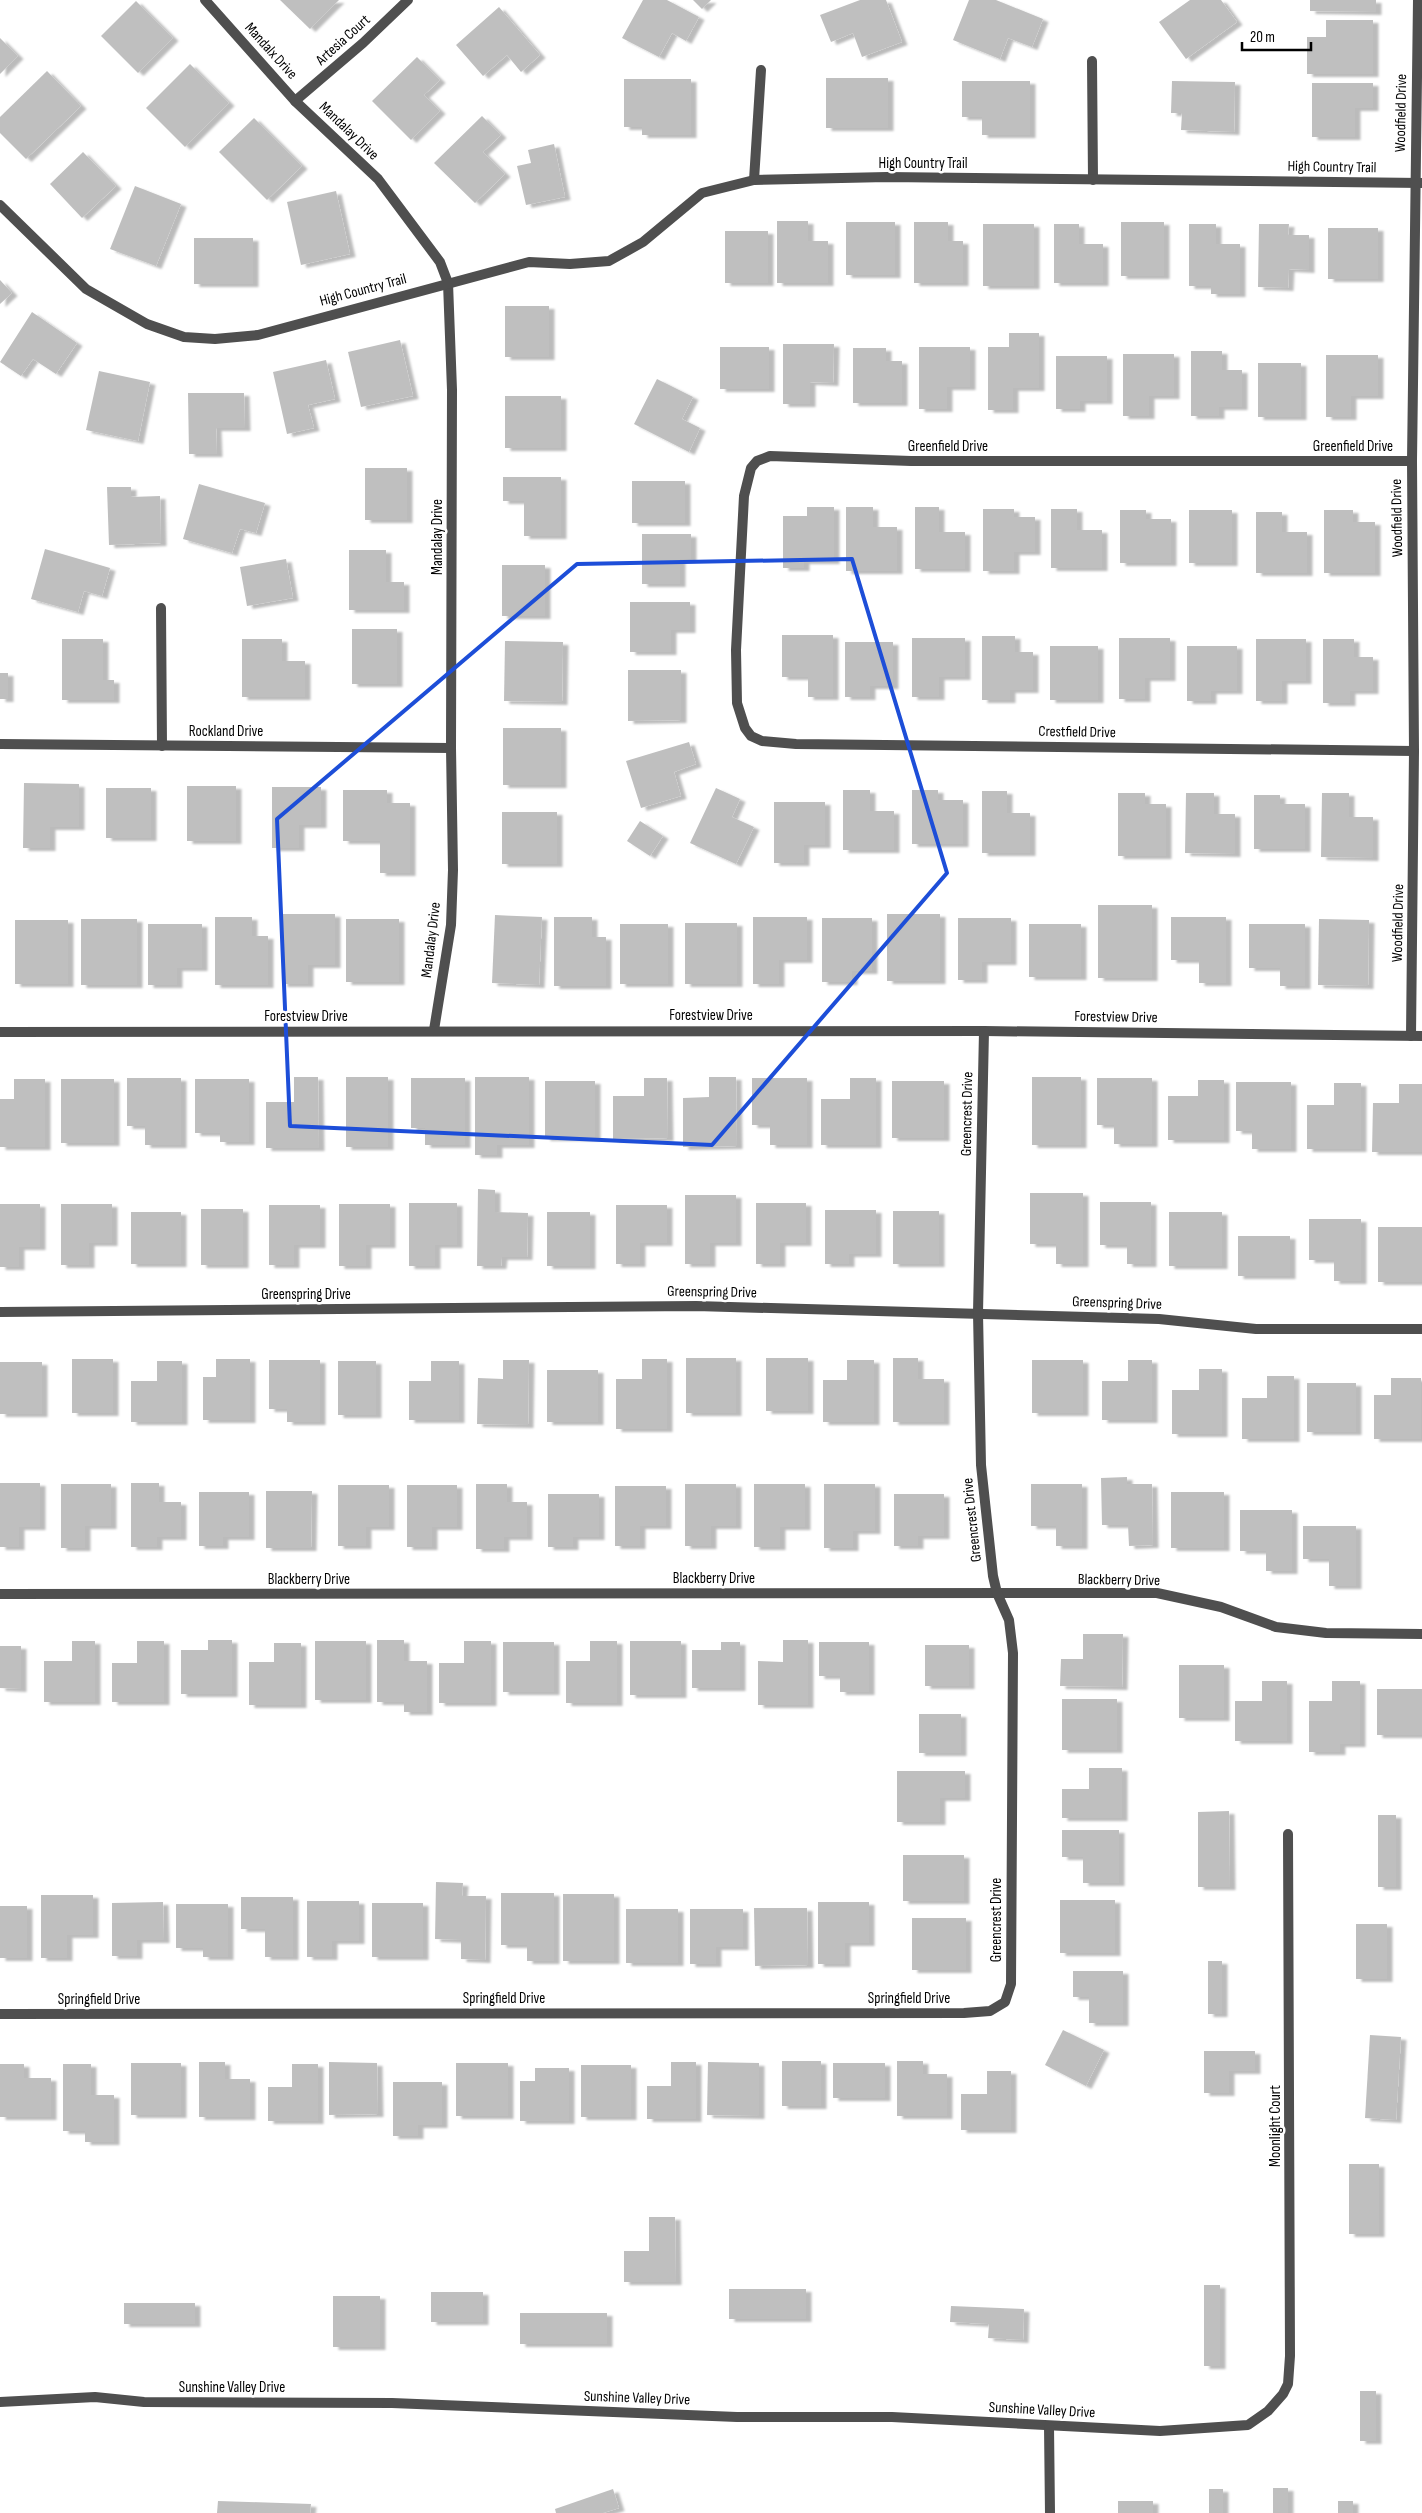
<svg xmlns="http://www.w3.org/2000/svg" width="1422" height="2513" font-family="'Sofia Sans Condensed',sans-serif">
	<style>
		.building { fill: #bfbfbf; filter: url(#shadow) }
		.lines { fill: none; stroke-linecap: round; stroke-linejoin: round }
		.street { stroke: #4f4f4f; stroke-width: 10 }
		.marked { fill: none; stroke: #1d4ed8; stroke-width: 4; stroke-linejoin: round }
		.labels { text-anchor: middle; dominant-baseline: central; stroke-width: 5; stroke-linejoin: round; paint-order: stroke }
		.street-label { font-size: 15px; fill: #000; stroke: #fff }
	</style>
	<defs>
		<filter id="shadow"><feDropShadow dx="5.5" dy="3" stdDeviation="1" flood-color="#0004"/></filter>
	</defs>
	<rect width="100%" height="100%" fill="#fff"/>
	<g class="building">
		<path d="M280,0H339L310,29Z"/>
		<path d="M643,0H667L699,17L686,41L672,33L659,57L622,38Z"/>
		<path d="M693,0H711L702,9Z"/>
		<path d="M860,0H886L902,42L862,57L853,33L831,42L820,15Z"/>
		<path d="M969,0H996L1043,19L1032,47L1008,38L1000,59L953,40Z"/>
		<path d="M1190,0H1221L1237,22L1186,59L1159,22Z"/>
		<path d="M1310,0H1376V12L1310,11Z"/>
		<path d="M136,1L173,38L138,73L101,36Z"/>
		<path d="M499,7L540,55L521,72L507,55L483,76L456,45Z"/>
		<path d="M1326,20H1373V74H1307V37H1326Z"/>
		<path d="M0,38L18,56L0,74Z"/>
		<path d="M417,57L440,80L424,95L440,111L411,140L372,101Z"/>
		<path d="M190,64L229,103L185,147L146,108Z"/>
		<path d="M47,71L81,106L26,159L0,133V117Z"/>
		<rect x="826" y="78" width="62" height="50"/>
		<path d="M624,79H691V135H642V127H624Z"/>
		<path d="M962,81H1030V135H982V117H962Z"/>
		<path d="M1172,81L1235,82L1234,132L1181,130L1182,113H1171Z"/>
		<path d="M1312,83H1373V108H1355V137H1312Z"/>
		<path d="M482,116L501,135L483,152L505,174L475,203L434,163Z"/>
		<path d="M254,118L302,166L267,200L219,152Z"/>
		<path d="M554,144L565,197L526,205L517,166L531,163L528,150Z"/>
		<path d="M83,152L116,186L82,218L50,184Z"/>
		<path d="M135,186L181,204L156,266L110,249Z"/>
		<path d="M336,191L350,254L301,265L287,202Z"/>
		<path d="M777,221H808V241H828V283H777Z"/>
		<rect x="846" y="222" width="49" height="53"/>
		<path d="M914,222H948V241H963V283H914Z"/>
		<rect x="1121" y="222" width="43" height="54"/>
		<rect x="983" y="224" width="51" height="62"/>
		<path d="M1054,224H1079V244H1103V283H1054Z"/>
		<path d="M1189,224H1216V244H1240V294H1211V286H1189Z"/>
		<path d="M1259,224H1289L1288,235H1309V270L1289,269L1288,288L1258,287Z"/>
		<rect x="1328" y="228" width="50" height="51"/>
		<rect x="725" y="231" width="43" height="52"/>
		<rect x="194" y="238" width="59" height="46"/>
		<path d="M0,280L12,293L0,304Z"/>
		<rect x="505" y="306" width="44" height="51"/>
		<path d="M32,312L77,343L56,374L33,359L21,376L0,362Z"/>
		<path d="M1009,333H1039V388H1013V410H988V347H1009Z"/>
		<path d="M400,340L413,396L361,407L348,352Z"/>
		<path d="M783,344H834L833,383L810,382V404H783Z"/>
		<rect x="720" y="347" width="49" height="42"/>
		<path d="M919,347H970V387H947V409H919Z"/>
		<path d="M853,348H886V361H902V403H853Z"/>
		<path d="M1191,351H1222V370H1242V407H1219V416H1191Z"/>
		<path d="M1123,354H1174V396H1149V416H1123Z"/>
		<path d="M1326,355H1378V396H1351V417H1326Z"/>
		<path d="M1056,356H1107V401H1080V409H1056Z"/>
		<path d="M326,360L335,399L308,405L314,428L287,434L273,372Z"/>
		<rect x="1258" y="363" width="43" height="54"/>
		<path d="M99,371L150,382L138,441L86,430Z"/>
		<path d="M657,379L693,397L682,419L700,428L689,452L634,424Z"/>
		<path d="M188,393H244L245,428H216L217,454H189Z"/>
		<rect x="505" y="396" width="56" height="52"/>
		<rect x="365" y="468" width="42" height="52"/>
		<path d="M503,477H561V536H524V501H503Z"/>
		<rect x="632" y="481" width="53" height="42"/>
		<path d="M199,484L265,503L256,533L240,529L232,553L183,539Z"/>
		<path d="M107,487H131V497L160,496L161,543L109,545Z"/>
		<path d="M807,507H834V561H804V568H783V516H807Z"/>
		<path d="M846,507H873V527H897V571H846Z"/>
		<path d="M915,507H939V532H965V569H915Z"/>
		<path d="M983,509H1014V517H1035V552H1014V571H983Z"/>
		<path d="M1051,509H1077V530H1102V568H1051Z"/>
		<path d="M1120,510H1146V519H1171V563H1120Z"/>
		<rect x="1189" y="510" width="43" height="53"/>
		<path d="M1324,510H1353V522H1375V573H1324Z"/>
		<path d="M1256,512H1282V532H1307V573H1256Z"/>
		<path d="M642,534H691V559H680V584H642Z"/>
		<path d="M45,549L110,568L102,596L84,591L78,612L31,599Z"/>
		<path d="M349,550H386V582H404V610H349Z"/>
		<path d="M286,559L293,598L247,606L240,567Z"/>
		<rect x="502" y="565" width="43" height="51"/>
		<path d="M630,602H690V630H671V652H630Z"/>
		<rect x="352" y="629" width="45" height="55"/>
		<path d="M782,635H833V697H808V677H782Z"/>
		<path d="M982,636H1015V652H1033V690H1010V700H982Z"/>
		<path d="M912,638H965V677H939V697H912Z"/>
		<path d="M1119,638H1170V678H1145V699H1119Z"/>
		<path d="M62,639H103V680H114V700H62Z"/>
		<path d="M242,639H282V661H305V697H242Z"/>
		<path d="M1256,639H1306V681H1282V701H1256Z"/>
		<path d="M1323,639H1354V657H1373V691H1350V703H1323Z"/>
		<path d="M505,641L563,642L562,702L504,701Z"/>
		<path d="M845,642H893V686H870V697H845Z"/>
		<rect x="1050" y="646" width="48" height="54"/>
		<path d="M1187,646H1237V691H1211V701H1187Z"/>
		<path d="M628,670H681V720L628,721Z"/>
		<rect x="0" y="673" width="8" height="26"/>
		<rect x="503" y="728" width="58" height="57"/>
		<path d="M689,742L696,764L674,772L681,796L641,808L626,761Z"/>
		<path d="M24,783L79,784V827H50V848H23Z"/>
		<rect x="187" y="786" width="49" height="55"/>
		<path d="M272,787H321V825H299V848H272Z"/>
		<rect x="106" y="788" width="45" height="50"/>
		<path d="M716,788L740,799L732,817L754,827L736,864L690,843Z"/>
		<path d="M343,790H387V803H410V873H380V841H343Z"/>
		<path d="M843,790H870V811H894V850H843Z"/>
		<path d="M912,790H938V800H963V844H912Z"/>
		<path d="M982,791H1007V813H1030V853H982Z"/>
		<path d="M1118,793H1145V804H1166V856H1118Z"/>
		<path d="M1186,793H1214V814H1235V854L1185,853Z"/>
		<path d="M1322,793H1349V817H1373V858L1321,857Z"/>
		<path d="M1254,795H1280V804H1305V849H1254Z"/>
		<path d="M774,802H825V845H804V863H774Z"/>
		<rect x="502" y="812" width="55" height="52"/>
		<path d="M640,821L663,836L650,856L627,841Z"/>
		<rect x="1098" y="905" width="54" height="73"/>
		<path d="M282,914H335V965H308V984H282Z"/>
		<rect x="887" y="914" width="53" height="67"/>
		<path d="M495,915L542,917L539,985L492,983Z"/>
		<path d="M215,917H252V936H268V985H215Z"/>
		<path d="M554,917H592V937H606V986H554Z"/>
		<path d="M753,917H807V960H779V984H753Z"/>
		<path d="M1171,917H1226V983H1199V960H1171Z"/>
		<path d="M822,918H872V971H852V982H822Z"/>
		<path d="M958,918H1011V962H982V980H958Z"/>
		<rect x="81" y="919" width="56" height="66"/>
		<rect x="346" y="919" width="53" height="63"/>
		<path d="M1319,919L1369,920L1368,986L1318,985Z"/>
		<rect x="15" y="920" width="53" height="64"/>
		<rect x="685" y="923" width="52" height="61"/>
		<path d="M148,924H202V968H177V985H148Z"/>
		<rect x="620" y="924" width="48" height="60"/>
		<rect x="1029" y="924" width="52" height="53"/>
		<path d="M1249,924H1305V986H1280V968H1249Z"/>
		<path d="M294,1077H318L319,1148H266V1102H294Z"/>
		<rect x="346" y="1077" width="42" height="70"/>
		<path d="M475,1077H529V1145H497V1155H475Z"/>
		<path d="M709,1077H736L737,1146L683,1147V1098L709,1097Z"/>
		<rect x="1032" y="1077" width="49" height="68"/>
		<path d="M127,1078H181V1145H145V1126H127Z"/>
		<path d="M411,1078H465V1145H425V1128H411Z"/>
		<path d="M644,1078H667L668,1138L613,1139V1096H644Z"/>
		<path d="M752,1078H807V1145H770V1125H752Z"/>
		<path d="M850,1078H876V1145H821V1099H850Z"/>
		<path d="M1097,1078H1152V1144H1114V1125H1097Z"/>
		<path d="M14,1079H45V1147H0V1099H14Z"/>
		<rect x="61" y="1079" width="53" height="64"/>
		<path d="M195,1079H249V1142H220V1133H195Z"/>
		<path d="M1198,1080H1224V1140H1168V1096H1198Z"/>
		<rect x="545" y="1081" width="50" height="57"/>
		<rect x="892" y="1081" width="52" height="57"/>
		<path d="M1236,1082H1291V1149H1252V1131H1236Z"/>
		<path d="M1334,1083H1361V1149H1307V1105H1334Z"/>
		<path d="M1399,1084H1422V1152H1372L1373,1103H1399Z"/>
		<path d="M478,1189L495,1190V1212L528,1213L527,1257H502L501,1266H477Z"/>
		<path d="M1030,1193H1083V1264H1056V1244H1030Z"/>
		<path d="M685,1195H736V1243H710V1264H685Z"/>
		<path d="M1100,1202H1151V1264H1127V1245H1100Z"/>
		<path d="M409,1203H457V1245H435V1266H409Z"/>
		<path d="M756,1203H806V1243H780V1264H756Z"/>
		<path d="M0,1204H40V1247H19V1267H0Z"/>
		<path d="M61,1204H112V1243H89V1265H61Z"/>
		<path d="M339,1204H390V1245H366V1266H339Z"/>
		<path d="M269,1205H320V1245H294V1265H269Z"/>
		<path d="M616,1205H667V1243H640V1264H616Z"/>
		<rect x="201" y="1209" width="42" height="56"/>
		<path d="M825,1210H876V1254H849V1264H825Z"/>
		<rect x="893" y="1211" width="46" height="53"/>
		<rect x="131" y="1212" width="50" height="52"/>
		<rect x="547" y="1212" width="43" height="54"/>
		<rect x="1169" y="1212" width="53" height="54"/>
		<path d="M1309,1219H1361V1281H1334V1260H1309Z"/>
		<rect x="1378" y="1227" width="44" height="55"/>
		<rect x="1238" y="1236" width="52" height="40"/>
		<rect x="686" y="1358" width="50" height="55"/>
		<rect x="766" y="1358" width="42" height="53"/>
		<path d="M893,1358H918V1379H944V1422H893Z"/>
		<rect x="72" y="1359" width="41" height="54"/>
		<path d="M216,1359H250V1420H203V1377H216Z"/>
		<path d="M642,1359H667V1429H616V1379H642Z"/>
		<path d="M269,1360H320V1422H287V1409H269Z"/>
		<path d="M503,1360H529L528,1425L477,1424L478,1378L503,1379Z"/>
		<path d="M847,1360H874V1422H823V1380H847Z"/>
		<rect x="1032" y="1360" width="51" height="53"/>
		<path d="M1128,1360H1152V1420H1102V1381H1128Z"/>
		<path d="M157,1361H182V1422H131V1381H157Z"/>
		<rect x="338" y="1361" width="38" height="54"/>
		<path d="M431,1361H459V1420H409V1381H431Z"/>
		<rect x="0" y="1362" width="42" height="52"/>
		<path d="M1199,1369H1222V1434H1172V1390H1199Z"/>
		<rect x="547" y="1370" width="51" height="52"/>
		<path d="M1267,1376H1294V1439H1242V1398H1267Z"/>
		<path d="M1391,1378H1421V1439H1374V1395H1391Z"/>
		<rect x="1307" y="1383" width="49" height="49"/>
		<path d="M1127,1477V1484H1152L1153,1545L1129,1546L1128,1525H1102L1101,1478Z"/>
		<path d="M0,1483H40V1527H19V1547H0Z"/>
		<path d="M131,1483H159V1502H181V1537H157V1547H131Z"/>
		<path d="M61,1484H111V1526H85V1548H61Z"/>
		<path d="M476,1484H507V1502H527V1537H504V1549H476Z"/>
		<path d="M685,1484H736V1526H711V1546H685Z"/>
		<path d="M754,1484H805V1527H780V1547H754Z"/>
		<path d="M824,1484H875V1531H853V1548H824Z"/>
		<path d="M1031,1484H1082V1546H1056V1526H1031Z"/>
		<path d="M338,1485H389V1527H366V1546H338Z"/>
		<path d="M407,1485H457V1527H432V1547H407Z"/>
		<path d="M615,1486H666V1526H640V1546H615Z"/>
		<path d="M266,1491H312L311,1548H266Z"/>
		<path d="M199,1492H249V1537H223V1546H199Z"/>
		<rect x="1171" y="1492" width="53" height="56"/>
		<path d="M548,1494H599V1537H573V1547H548Z"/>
		<path d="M894,1494H944V1536H918V1546H894Z"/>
		<path d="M1240,1510H1292V1571H1266V1551H1240Z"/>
		<path d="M1303,1526H1356V1586H1329V1559H1303Z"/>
		<path d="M1083,1634H1123L1122,1687L1060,1686L1061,1659H1083Z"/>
		<path d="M208,1640H232V1694H181V1650H208Z"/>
		<path d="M377,1640H404V1661H427V1712H404V1702H377Z"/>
		<path d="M783,1640H808V1705H758V1661L783,1662Z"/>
		<path d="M72,1641H95V1702H44V1661H72Z"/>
		<path d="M137,1641H164V1702H112V1663H137Z"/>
		<rect x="315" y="1641" width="51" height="59"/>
		<path d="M464,1641H491V1703H439V1663H464Z"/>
		<path d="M590,1641H617V1703H566V1661H590Z"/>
		<rect x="630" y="1641" width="51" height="54"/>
		<rect x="503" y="1642" width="51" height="50"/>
		<path d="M721,1642H740V1688H692V1650H721Z"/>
		<path d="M819,1642H869V1692H840V1676H819Z"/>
		<path d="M274,1643H301V1705H249V1662H274Z"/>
		<rect x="925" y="1645" width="44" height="41"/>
		<path d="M0,1646H21V1689L0,1688Z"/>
		<rect x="1179" y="1665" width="45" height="53"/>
		<path d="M1262,1681H1287V1741H1235V1701H1262Z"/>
		<path d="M1332,1681H1360V1744H1340V1752H1309V1701H1332Z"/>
		<rect x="1377" y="1689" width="45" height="46"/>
		<rect x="1062" y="1699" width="55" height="51"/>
		<rect x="919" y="1714" width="42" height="39"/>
		<path d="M1089,1768H1122V1818H1062V1789H1089Z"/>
		<path d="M897,1771H965V1798H940V1822H897Z"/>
		<path d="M1229,1811L1230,1887H1198V1812Z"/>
		<rect x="1378" y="1815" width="18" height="72"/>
		<path d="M1062,1830H1119V1883H1083V1857H1062Z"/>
		<rect x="903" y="1855" width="61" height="46"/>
		<path d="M436,1882L463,1883L462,1896H486L485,1960L461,1959V1940L435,1939Z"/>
		<path d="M501,1893H554V1961H527V1945H501Z"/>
		<rect x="563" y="1894" width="51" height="67"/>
		<path d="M41,1895H93V1935H67V1958H41Z"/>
		<path d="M241,1897H293V1957H265V1929H241Z"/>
		<rect x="1060" y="1900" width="55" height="53"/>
		<path d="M307,1901H359V1941H332V1957H307Z"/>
		<path d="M163,1902L164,1940H137V1956H112V1903Z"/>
		<path d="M818,1902H869V1943H845V1964H818Z"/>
		<rect x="372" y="1903" width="51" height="54"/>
		<path d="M176,1904H228V1957H203V1948H176Z"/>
		<rect x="0" y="1906" width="27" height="52"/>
		<path d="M754,1908H807L808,1965L755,1966Z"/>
		<rect x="626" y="1909" width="52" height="54"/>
		<path d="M690,1909H743V1947H716V1964H690Z"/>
		<rect x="912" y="1918" width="54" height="52"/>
		<rect x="1356" y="1924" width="31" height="55"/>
		<rect x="1208" y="1961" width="14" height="53"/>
		<path d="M1073,1971H1123V2023H1089V1997H1073Z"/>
		<path d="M1063,2030L1104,2050L1086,2086L1045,2065Z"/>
		<path d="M1370,2035L1401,2037L1396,2120L1365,2118Z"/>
		<path d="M1204,2051H1255V2071H1229V2093H1204Z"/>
		<rect x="782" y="2061" width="39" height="45"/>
		<path d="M897,2061H923V2074H947V2116H897Z"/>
		<path d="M199,2062H225V2079H250V2117H199Z"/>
		<path d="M329,2062L377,2063L378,2114L329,2115Z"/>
		<path d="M671,2062H696V2119H647V2086H671Z"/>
		<path d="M708,2062L759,2063V2116L707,2115Z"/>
		<rect x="131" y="2063" width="50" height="52"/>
		<rect x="456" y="2063" width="52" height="53"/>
		<rect x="833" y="2063" width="52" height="35"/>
		<path d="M0,2064H24V2078H51V2117H0Z"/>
		<path d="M63,2064H91V2095H114V2142H85V2131H63Z"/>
		<path d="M292,2064H318V2121H268V2087H292Z"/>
		<rect x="581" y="2065" width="50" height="52"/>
		<path d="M535,2068H569V2121H520V2081H535Z"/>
		<path d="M987,2071H1011V2130H961V2094H987Z"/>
		<path d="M393,2082H442V2125H418V2136H393Z"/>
		<rect x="1349" y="2164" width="30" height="70"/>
		<path d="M649,2217H675L676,2282H624V2251H649Z"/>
		<rect x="1204" y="2285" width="16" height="81"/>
		<rect x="729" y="2289" width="77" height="30"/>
		<rect x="431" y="2292" width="52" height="30"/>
		<rect x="333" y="2296" width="47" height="51"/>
		<rect x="124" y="2303" width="71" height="21"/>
		<path d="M951,2306L1024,2309L1023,2340L988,2338L989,2324L950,2322Z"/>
		<rect x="520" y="2313" width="87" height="31"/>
		<rect x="1360" y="2391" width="16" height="50"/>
		<rect x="1273" y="2488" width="15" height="25"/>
		<path d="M613,2489L619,2508L603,2513H556L555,2509Z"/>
		<rect x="1209" y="2489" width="14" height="24"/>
		<path d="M218,2501L311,2504L310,2513H217Z"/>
		<rect x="1118" y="2501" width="35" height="12"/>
		<rect x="1338" y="2501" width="15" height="12"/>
	</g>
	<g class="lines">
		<g class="street">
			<path d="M205,0L295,101L378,179L440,262L448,283L452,390L451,748L453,870L451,925L434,1030"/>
			<path d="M1092,61L1093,180"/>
			<path d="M295,101L363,43L408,0"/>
			<path d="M754,180L761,70"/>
			<path d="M0,205L86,289L147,324L184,337L215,339L258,335L529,262L570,264L609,261L643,242L702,193L754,180L887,177L1422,183"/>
			<path d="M1412,461H911L770,456L757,461L751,468L744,496L736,650L737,703L745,728L751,736L762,741L796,744L1414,751"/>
			<path d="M161,608L162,746"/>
			<path d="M0,744L451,748"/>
			<path d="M0,1032L984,1031L1422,1036"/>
			<path d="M1411,1036L1414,751L1412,461L1418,0"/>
			<path d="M0,1312L696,1306L1159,1319L1256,1329H1422"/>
			<path d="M0,1594L1157,1593L1221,1607L1276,1627L1326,1633L1422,1634"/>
			<path d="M0,2014L964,2013L990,2011L1005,2002L1011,1984L1013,1653L1009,1620L997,1593L993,1576L981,1465L978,1313L984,1031"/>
			<path d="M0,2402L95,2397L144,2402L392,2403L737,2417H892L1160,2431L1248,2425L1268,2411L1283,2394L1288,2384L1290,2356L1288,1834"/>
			<path d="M1049,2426L1050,2513"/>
		</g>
	</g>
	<path class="marked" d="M852,559L947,873L712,1145L290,1126L277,819L577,564Z"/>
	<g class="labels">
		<g class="street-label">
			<text transform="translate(343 40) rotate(-42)">Artesia Court</text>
			<text transform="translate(271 51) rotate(48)">Mandalx Drive</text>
			<text transform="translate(1401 113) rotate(-89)">Woodfield Drive</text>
			<text transform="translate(349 131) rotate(44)">Mandalay Drive</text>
			<text x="923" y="163">High Country Trail</text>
			<text transform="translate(1332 167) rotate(1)">High Country Trail</text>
			<text transform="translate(363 290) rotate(-15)">High Country Trail</text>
			<text x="948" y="446">Greenfield Drive</text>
			<text x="1353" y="446">Greenfield Drive</text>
			<text transform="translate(1397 518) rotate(-91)">Woodfield Drive</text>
			<text transform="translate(437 537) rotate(-90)">Mandalay Drive</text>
			<text x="226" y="731">Rockland Drive</text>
			<text transform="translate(1077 732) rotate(1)">Crestfield Drive</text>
			<text transform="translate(1398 923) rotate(-89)">Woodfield Drive</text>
			<text transform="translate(431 940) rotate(-83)">Mandalay Drive</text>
			<text x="711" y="1015">Forestview Drive</text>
			<text x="306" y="1016">Forestview Drive</text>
			<text transform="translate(1116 1017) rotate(1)">Forestview Drive</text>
			<text transform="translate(967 1114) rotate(-89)">Greencrest Drive</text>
			<text transform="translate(712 1292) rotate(1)">Greenspring Drive</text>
			<text x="306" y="1294">Greenspring Drive</text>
			<text transform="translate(1117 1303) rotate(2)">Greenspring Drive</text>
			<text transform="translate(972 1520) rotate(-96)">Greencrest Drive</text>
			<text x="714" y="1578">Blackberry Drive</text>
			<text x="309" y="1579">Blackberry Drive</text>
			<text transform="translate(1119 1580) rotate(1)">Blackberry Drive</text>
			<text transform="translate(996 1920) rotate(-90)">Greencrest Drive</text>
			<text x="504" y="1998">Springfield Drive</text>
			<text x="909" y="1998">Springfield Drive</text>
			<text x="99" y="1999">Springfield Drive</text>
			<text transform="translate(1275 2126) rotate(-90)">Moonlight Court</text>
			<text x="232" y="2387">Sunshine Valley Drive</text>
			<text transform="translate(637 2398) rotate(2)">Sunshine Valley Drive</text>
			<text transform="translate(1042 2410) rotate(3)">Sunshine Valley Drive</text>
		</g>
	</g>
	<path d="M1242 42v8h69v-8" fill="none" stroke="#000000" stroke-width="2.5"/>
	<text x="1250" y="42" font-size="15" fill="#000000" stroke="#ffffff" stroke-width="4" paint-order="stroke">20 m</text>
</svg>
